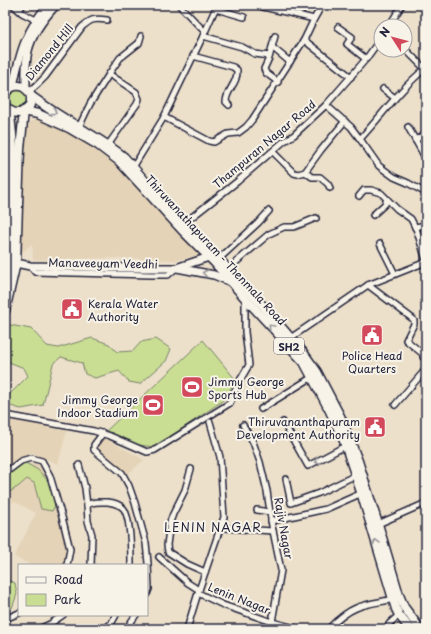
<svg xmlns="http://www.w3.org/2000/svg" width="431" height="634" font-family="'Playpen Sans',sans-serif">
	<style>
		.built { fill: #e4d3b7 }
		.green { fill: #cade93; stroke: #768067 }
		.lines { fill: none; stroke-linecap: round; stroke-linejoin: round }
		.street-casing { stroke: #22223b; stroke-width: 8 }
		.secondary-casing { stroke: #22223b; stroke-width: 10 }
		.primary-casing { stroke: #22223b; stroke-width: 11 }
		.street { stroke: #f7f3e8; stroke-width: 5 }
		.secondary { stroke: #f7f3e8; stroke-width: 7 }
		.primary { stroke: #f7f3e8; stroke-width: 8 }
		.oneway { stroke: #97959a }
		.labels { text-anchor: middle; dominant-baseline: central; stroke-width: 4; stroke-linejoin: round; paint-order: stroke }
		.shield { fill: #f7f3e8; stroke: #62616f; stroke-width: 1 }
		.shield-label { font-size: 10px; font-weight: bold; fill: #22223b }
		.street-label { font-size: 11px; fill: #22223b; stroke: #f7f3e8 }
		.poi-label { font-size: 11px; fill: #22223b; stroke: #f7f3e8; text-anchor: start }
		.neighbourhood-label { font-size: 12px; letter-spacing: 1px; fill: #22223b; stroke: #f7f3e8 }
	</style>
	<rect width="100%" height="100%" fill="#ece0cb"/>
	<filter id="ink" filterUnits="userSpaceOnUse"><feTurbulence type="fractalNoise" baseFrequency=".025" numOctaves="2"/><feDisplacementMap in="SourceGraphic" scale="8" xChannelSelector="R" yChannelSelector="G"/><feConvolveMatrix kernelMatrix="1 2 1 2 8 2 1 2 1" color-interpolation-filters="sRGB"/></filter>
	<g filter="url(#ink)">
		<g class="built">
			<path d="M39,117L57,127L73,134L109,157L203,255L176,260L118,258L33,260L32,244L20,254L22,204V185L25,125Z"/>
			<path d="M5,419L67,431L58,464L32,453L19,458L5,469Z"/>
			<path d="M104,438L144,460L128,474L98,449L99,444Z"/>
			<path d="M23,464H36L45,470L61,518L67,554L63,565H27V563L14,557L36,513L13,501L5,514V478Z"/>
		</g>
		<g class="green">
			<path d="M21,88L28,96L27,104L21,109L13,110L5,102C6,90 11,90 21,88Z"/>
			<path d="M10,325L31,329L47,346L58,348L92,338L109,344L117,352L133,351L141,342L156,339L171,349L166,361L140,384L129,382L119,371L95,378L85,374L82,363L61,357L53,364L43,405L21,409L7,405L9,395L28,376L24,368L9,362L5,359V333Z"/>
			<path d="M203,340L235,379L228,395L221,402L155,447L138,445L106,431Z"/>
			<path d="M24,462L38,470L51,484L55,506L52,511L41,509L34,483L27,479L19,486L5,495V478L15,468Z"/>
			<path d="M5,579L15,583L17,594L12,608L5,610Z"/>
		</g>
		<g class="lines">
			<g class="street-casing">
				<g id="street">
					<path d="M13,5L22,13L36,20"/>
					<path d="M179,5L205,32"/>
					<path d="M263,7L281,11L314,19"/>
					<path d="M216,9L244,17"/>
					<path d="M19,10L23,5"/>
					<path d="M389,26L402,5"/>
					<path d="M338,27L352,37L347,44L366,59"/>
					<path d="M203,36L242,47L255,54L269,56"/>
					<path d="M275,36L269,58L264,69L266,73L278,82"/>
					<path d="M304,40L351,77"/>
					<path d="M272,47L290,62"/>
					<path d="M405,49L425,69"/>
					<path d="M193,56L233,67L237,70C238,84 226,90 226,102L229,105"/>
					<path d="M383,89L395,98"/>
					<path d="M29,92L38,84L45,77L82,27C91,19 94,18 107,20"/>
					<path d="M326,105L351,127L360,139L379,166L394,177L408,183L426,193"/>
					<path d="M164,117L209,141L214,142L228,134L238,133L246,127L252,120L304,40L314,19L322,5"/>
					<path d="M79,127L90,104L113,68L120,58L139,43L141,36"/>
					<path d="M408,127L426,159"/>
					<path d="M360,139C382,115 401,88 426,68"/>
					<path d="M415,140L426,134"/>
					<path d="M108,145L137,104L139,99L136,92L109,74"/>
					<path d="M273,152L294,173L298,174L305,172L321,150L345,121"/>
					<path d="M132,169L164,117L205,32L217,5"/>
					<path d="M305,172L312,177H320L328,184L330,188"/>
					<path d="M359,196L364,190H371L381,193L397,209L411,219L417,231L426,260"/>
					<path d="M373,215L385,204L387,199"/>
					<path d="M183,224L238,181L283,142L294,135L326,105L366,59L381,38"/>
					<path d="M415,227L426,225"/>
					<path d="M380,244L395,274"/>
					<path d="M219,259L258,223L269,211"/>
					<path d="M30,266L35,272L151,275H168L176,268"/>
					<path d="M228,269L269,234L284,227H294L316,218"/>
					<path d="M368,285L413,319L414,321V324L406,340L423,354L426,349"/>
					<path d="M289,339L368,285L426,262"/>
					<path d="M423,354V357L426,359"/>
					<path d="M395,405L426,369"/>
					<path d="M261,409L314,376"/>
					<path d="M5,415L94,431L110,436L147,452L155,450L230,403L239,382L249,365L245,332V298"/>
					<path d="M283,422L308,466L347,445"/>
					<path d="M103,433L94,445V450L122,473L129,486L135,503L146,543L148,563L149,589L147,594"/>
					<path d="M79,465L85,488L87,505"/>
					<path d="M191,469L185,490L173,514L170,522L167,545L168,552L187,564L205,572"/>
					<path d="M5,473L21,461L31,458L42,461L50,476L62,517L70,549L67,565"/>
					<path d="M286,479L291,503L319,493L356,475"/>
					<path d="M257,510L270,512"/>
					<path d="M271,521L326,509L362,493"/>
					<path d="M378,524L426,503"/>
					<path d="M222,526L225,528L273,531"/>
					<path d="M159,557L188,583L199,590"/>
					<path d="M91,565L92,535L88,521L87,505C95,501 98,502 108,502C114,503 120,504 124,509C131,520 131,552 131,565"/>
					<path d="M198,593L223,605L272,622L281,570L272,526L267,491L260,462L253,442L243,425"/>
					<path d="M5,619L19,613"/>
					<path d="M39,629L50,624L63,615"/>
					<path d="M102,629L111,624L116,615"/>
					<path d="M126,629L136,615"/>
					<path d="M187,629L198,593L224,517L220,457L210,422"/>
					<path d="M269,629L272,622L299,629"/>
					<path d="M328,629C336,621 346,612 356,608C367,603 382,602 394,599"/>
					<path d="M386,629L390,623L399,615"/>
				</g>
			</g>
			<g class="secondary-casing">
				<g id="secondary">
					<path d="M13,86C20,53 25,32 48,5"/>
					<path d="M26,89C26,76 25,63 28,51C32,33 44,18 56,5"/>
					<path d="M11,263H16L30,266L131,268H177L214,275L231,282"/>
					<path d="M179,267L209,257L212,255"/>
				</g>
			</g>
			<g class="primary-casing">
				<g id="primary">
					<path d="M5,94C16,76 38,91 29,107C26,110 22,113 18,113C12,113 8,110 5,105"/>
					<path d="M31,96C46,107 61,117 77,126C93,136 109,145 124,157L159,197L214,254L262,305L302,351L317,372L340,416L349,438L358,461L378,524L399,595L404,607L420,629"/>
					<path d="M24,111L38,114L69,128L98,145L119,161L184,232L214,262L245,298L304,362L329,409L344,441L361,492L396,609L399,615L410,629"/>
					<path d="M5,286C11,262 11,239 12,215C13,180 15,145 9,110"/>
					<path d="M5,311L16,263L20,149L24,111"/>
				</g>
			</g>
			<use href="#street" class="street"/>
			<use href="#secondary" class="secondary"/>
			<use href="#primary" class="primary"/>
		</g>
		<defs><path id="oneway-chevron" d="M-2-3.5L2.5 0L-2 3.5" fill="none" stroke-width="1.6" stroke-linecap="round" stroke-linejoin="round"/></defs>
		<g class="oneway">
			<use href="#oneway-chevron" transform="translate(54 112) rotate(33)"/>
			<use href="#oneway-chevron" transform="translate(205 273) rotate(-169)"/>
			<use href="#oneway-chevron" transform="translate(271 327) rotate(-133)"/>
			<use href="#oneway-chevron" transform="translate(317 461) rotate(152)"/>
			<use href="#oneway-chevron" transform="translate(376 542) rotate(-106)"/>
		</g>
	</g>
	<defs>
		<g id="civic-square" transform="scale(1.15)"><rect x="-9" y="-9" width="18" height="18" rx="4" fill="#d1495b" stroke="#f7f3e8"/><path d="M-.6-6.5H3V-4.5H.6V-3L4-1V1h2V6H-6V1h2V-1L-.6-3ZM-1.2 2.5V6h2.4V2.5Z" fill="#fff"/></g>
		<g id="stadium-square" transform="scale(1.15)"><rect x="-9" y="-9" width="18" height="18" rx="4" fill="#d1495b" stroke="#f7f3e8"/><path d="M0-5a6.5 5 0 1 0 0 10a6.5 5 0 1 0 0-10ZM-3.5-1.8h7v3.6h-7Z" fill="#fff"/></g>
	</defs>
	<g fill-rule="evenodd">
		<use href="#civic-square" x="72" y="309"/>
		<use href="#civic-square" x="372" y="335"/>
		<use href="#stadium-square" x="192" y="387"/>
		<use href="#stadium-square" x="153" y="405"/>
		<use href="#civic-square" x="375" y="427"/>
	</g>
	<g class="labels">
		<rect class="shield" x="274" y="338" width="30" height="16" rx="3"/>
		<g class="shield-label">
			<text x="289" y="346">SH2</text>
		</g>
		<g class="street-label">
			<text transform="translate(49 52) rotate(-51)">Diamond Hill</text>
			<text transform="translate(264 144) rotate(-40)">Thampuran Nagar Road</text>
			<text transform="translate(216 250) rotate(47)">Thiruvanathapuram - Thenmala Road</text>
			<text transform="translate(103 263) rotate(1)">Manaveeyam Veedhi</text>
			<text transform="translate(284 528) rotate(80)">Rajiv Nagar</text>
			<text transform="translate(239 598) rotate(22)">Lenin Nagar</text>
		</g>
		<g class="poi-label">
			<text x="88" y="303">Kerala Water<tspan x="88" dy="13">Authority</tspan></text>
			<text x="372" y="355" text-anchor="middle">Police Head<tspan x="372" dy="13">Quarters</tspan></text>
			<text x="208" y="381">Jimmy George<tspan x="208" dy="13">Sports Hub</tspan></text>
			<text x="138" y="399" text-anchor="end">Jimmy George<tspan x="138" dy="13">Indoor Stadium</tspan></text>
			<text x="360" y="421" text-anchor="end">Thiruvananthapuram<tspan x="360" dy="13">Development Authority</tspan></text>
		</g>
		<g class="neighbourhood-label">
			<text x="213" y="527">LENIN NAGAR</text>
		</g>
	</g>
	<rect width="431" height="634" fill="none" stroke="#f7f3e8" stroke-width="20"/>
	<rect x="10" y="10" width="411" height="614" fill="none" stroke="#22223b" stroke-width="1.5" filter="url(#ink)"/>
	<rect x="18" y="564" width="130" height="52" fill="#f7f3e8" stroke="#a29fa3"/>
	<rect x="26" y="577" width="20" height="6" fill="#f7f3e8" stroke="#a29fa3"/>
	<text x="54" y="584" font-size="12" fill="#22223b">Road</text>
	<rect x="26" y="594" width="20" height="12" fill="#cade93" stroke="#a29fa3"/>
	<text x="54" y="604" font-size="12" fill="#22223b">Park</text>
	<g transform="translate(393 38) rotate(306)"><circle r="19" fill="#f7f3e8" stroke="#a29fa3"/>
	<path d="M0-3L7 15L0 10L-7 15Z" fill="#d1495b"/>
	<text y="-6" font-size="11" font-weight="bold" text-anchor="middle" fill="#22223b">N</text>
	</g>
</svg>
